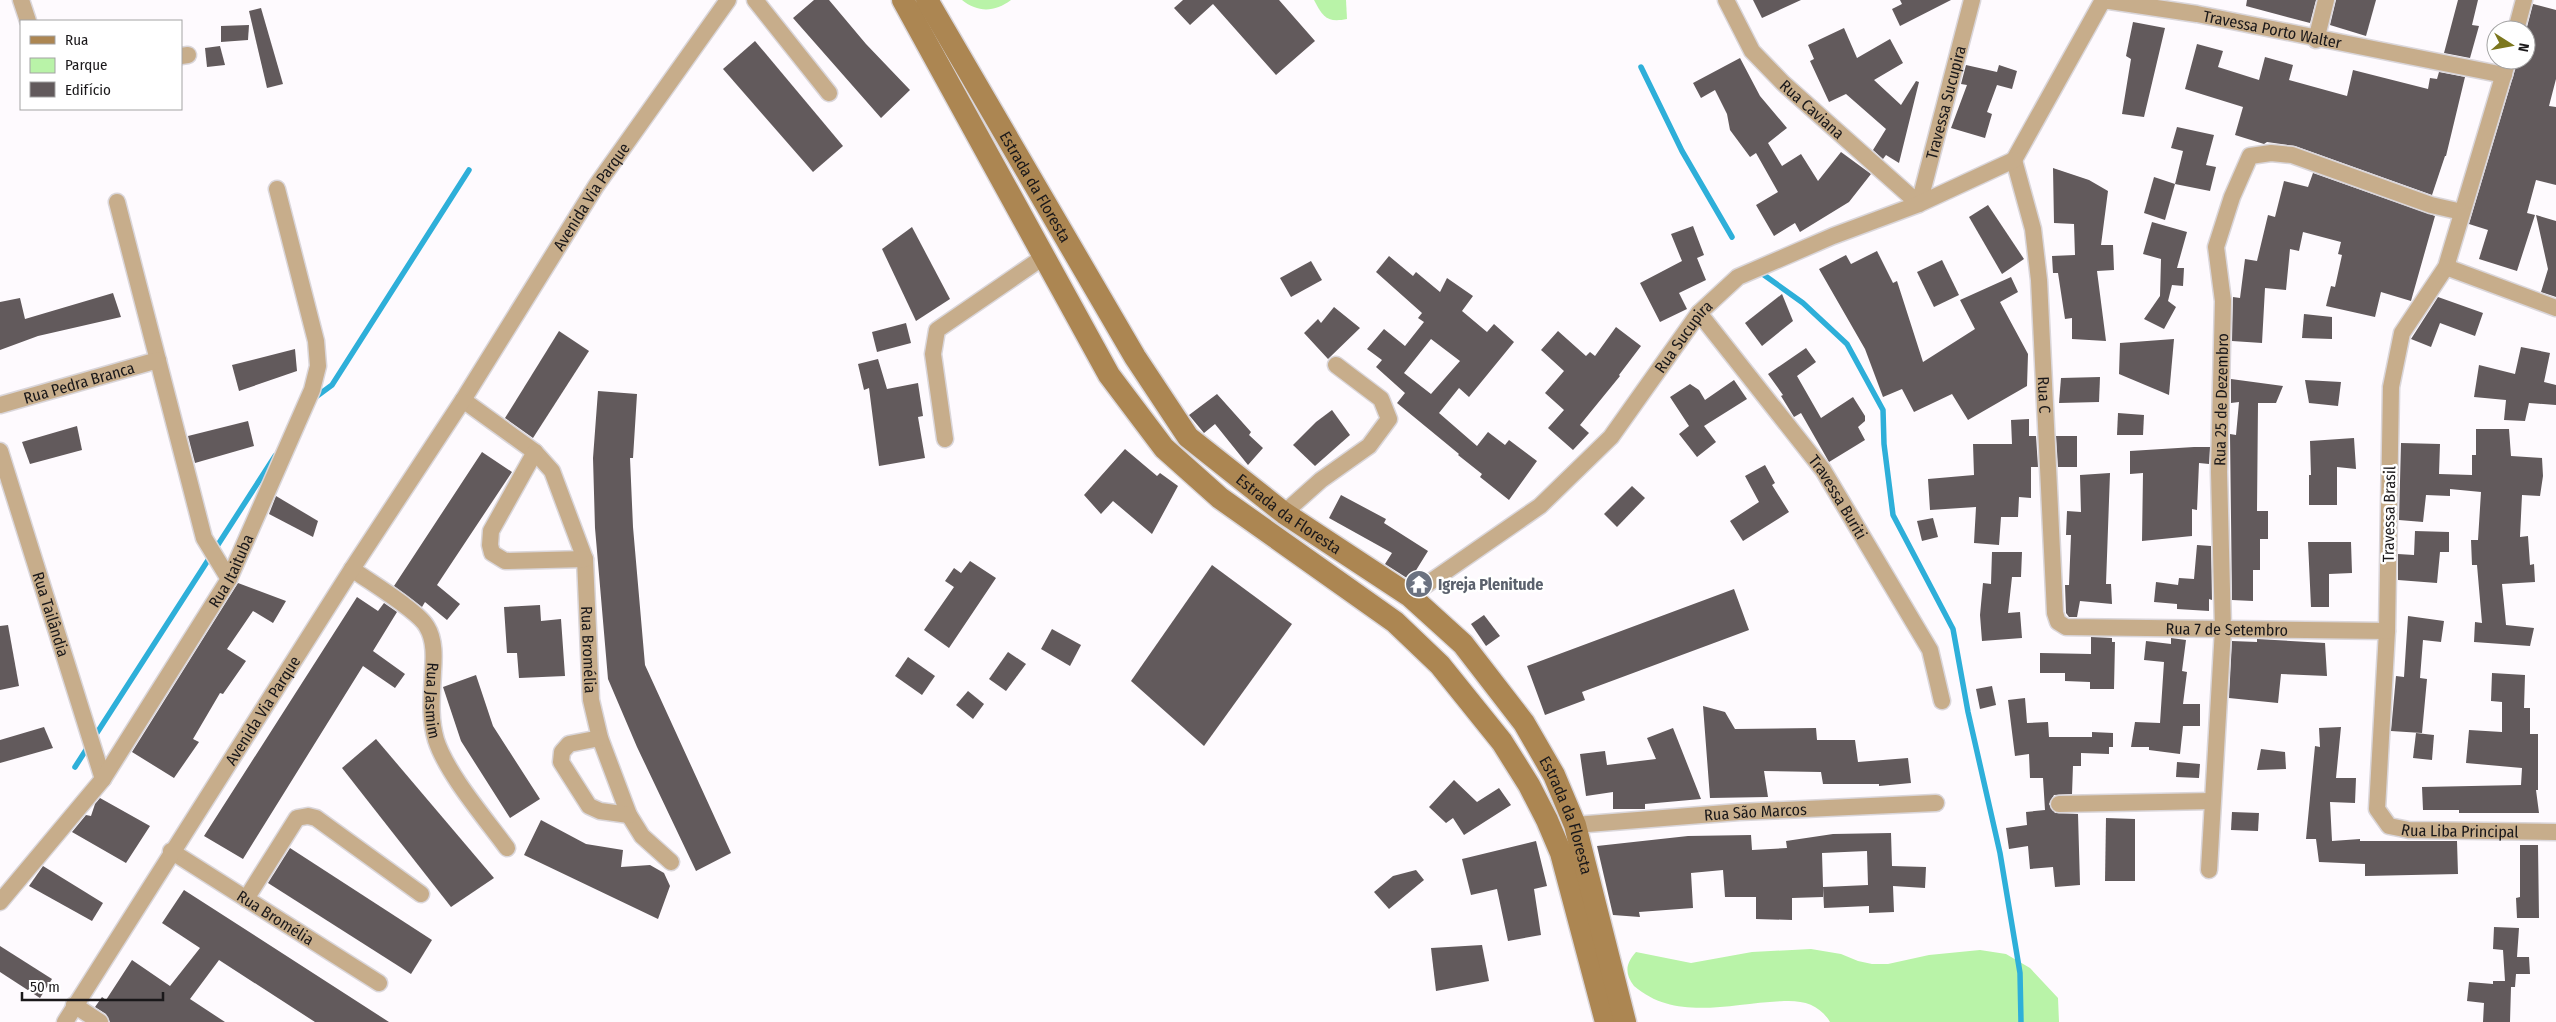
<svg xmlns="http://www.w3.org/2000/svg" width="2556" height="1022" font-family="'Fira Sans Condensed',sans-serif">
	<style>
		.green { fill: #b9f3a8 }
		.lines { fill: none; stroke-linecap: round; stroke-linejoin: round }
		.stream { stroke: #2eafd9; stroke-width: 5.5 }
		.building { fill: #625a5c; fill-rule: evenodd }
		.minor-casing { stroke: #dad6da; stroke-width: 19 }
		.secondary-casing { stroke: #dad6da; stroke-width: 25 }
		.minor { stroke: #c7ad8b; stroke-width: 16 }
		.secondary { stroke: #ac8652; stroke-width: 22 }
		.labels { text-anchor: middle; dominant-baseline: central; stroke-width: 5; stroke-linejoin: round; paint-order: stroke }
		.street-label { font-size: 16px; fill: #1a181a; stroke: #fff }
		.worship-label { font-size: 16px; font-weight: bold; fill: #5b616d; stroke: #fff; text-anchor: start }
	</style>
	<rect width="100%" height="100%" fill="#fefafe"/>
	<g class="green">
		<path d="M962,0H1011C995,12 978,13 962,0Z"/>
		<path d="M1314,0H1346L1347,19C1327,23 1323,17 1314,0Z"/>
		<path d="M1811,949L1841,954L1858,961L1872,964H1888L1929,955L1980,950L2006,954L2030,968L2058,998L2059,1022H1830C1820,1005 1804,1000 1784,1001C1730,1003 1676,1022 1634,986C1624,973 1626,963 1636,952L1691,963L1752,952Z"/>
	</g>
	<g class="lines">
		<g class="stream">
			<path d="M1641,67L1682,151L1732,237"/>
			<path d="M1764,275L1803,303L1847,344L1883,410L1884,444L1893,515L1953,629L1968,712L2000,853L2020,973L2021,1022"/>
			<path d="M313,399L332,385L469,170"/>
			<path d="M75,767L275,456"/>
		</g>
	</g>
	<g class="building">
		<path d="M814,0H829L866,44L910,90L881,118L793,18Z"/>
		<path d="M1183,0H1279L1315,41L1276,75L1213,4L1190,25L1174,8Z"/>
		<path d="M1753,0H1801L1762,18Z"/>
		<path d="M1900,0H1951L1900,26L1892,9L1902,4Z"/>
		<path d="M2247,0H2316L2310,23L2246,6Z"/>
		<path d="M2336,0H2376L2366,36L2330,25Z"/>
		<path d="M2458,0H2478L2472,25L2479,26L2470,58L2444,53Z"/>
		<path d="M2533,4L2556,10V79L2549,106L2556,107V185L2536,180L2527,213L2535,215L2517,271L2479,259L2488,230L2469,224L2518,60H2526V31Z"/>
		<path d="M261,8L283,84L267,88L249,11Z"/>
		<path d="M2133,22L2165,28L2144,117L2122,114L2131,59L2126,56Z"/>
		<path d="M249,25L248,40L221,42V26Z"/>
		<path d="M1844,28L1857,58L1890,39L1903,63L1874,80L1901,105L1916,81L1919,82L1899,163L1886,155L1883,159L1873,150L1886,129L1846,94L1829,102L1810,61L1814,59L1808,45Z"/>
		<path d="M755,41L843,146L813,172L723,69Z"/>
		<path d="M2197,44L2223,51L2218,67L2259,80L2265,57L2293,65L2289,80L2347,96L2353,70L2428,89L2430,78L2437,79L2439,72L2465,77L2446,156H2445L2432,195L2295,146L2267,142L2264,144L2235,135L2243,107L2185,89Z"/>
		<path d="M220,46L225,65L207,67L205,48Z"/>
		<path d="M1740,58L1760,96L1787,128L1768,143L1782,166L1801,154L1818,181L1841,152L1871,174L1849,202L1800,232L1795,223L1774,236L1756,205L1778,192L1756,153L1750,157L1730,130L1727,114L1715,90L1701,98L1693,83Z"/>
		<path d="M1966,65L1997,72L1999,65L2017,71L2012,89L1997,85L1987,112L1992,114L1985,138L1951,128L1967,85L1961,84Z"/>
		<path d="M2177,127L2214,135L2206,165L2216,167L2210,191L2175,184L2183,151L2171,148Z"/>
		<path d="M2053,168L2089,180L2108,191L2101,245H2113L2114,270L2097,271L2106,341L2072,339V318L2065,319L2058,273H2053L2052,256L2075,255L2074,224L2054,223Z"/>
		<path d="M2313,173L2435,216L2411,301L2381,292L2375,317L2326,306L2331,286L2335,287L2342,255L2338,254L2341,242L2303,232L2299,251L2290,249L2286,290L2265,288L2262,343L2232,341L2233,297L2240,298L2245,259L2257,261L2268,215L2275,217L2284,181L2308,187Z"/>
		<path d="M2154,177L2175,184L2165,220L2144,213Z"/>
		<path d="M1988,205L2024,259L2002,274L1969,217Z"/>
		<path d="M2536,215L2556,221V297L2541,292L2548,269Z"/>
		<path d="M2152,222L2187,232L2177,268H2184L2183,286L2172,285L2168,301L2176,307L2164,329L2144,319L2160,296L2161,259L2143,254Z"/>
		<path d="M1693,226L1704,255L1697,258L1706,280L1679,293L1687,309L1660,322L1640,283L1682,261L1671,234Z"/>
		<path d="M912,227L950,299L916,321L882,249Z"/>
		<path d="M1877,251L1893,283L1897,281L1923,362L1975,329L1960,300L2011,277L2018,292L2000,302L2028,354L2027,386L1968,420L1952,394L1914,412L1902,389L1883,397L1865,349L1819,269L1846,255L1851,264Z"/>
		<path d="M1389,256L1413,276L1416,272L1440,292L1447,278L1473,296L1462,311L1487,332L1494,324L1514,342L1469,397L1459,388L1439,413L1477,446L1488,432L1505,445L1509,440L1537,461L1509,500L1480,477L1482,474L1458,455L1459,454L1397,403L1405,393L1376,367L1382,360L1367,349L1384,329L1405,346L1424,322L1418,318L1422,313L1376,272ZM1431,339L1460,361L1431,394L1404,373Z"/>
		<path d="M1942,260L1959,295L1934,307L1917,272Z"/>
		<path d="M1311,261L1322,280L1291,297L1280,278Z"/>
		<path d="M113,293L121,317L38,336L0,350V302L20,298L25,319Z"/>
		<path d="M1782,294L1793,321L1762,346L1745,323Z"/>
		<path d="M2438,297L2483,313L2475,336L2440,323L2431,347L2411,339Z"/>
		<path d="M1334,307L1360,328L1328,359L1304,333L1318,319L1321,323Z"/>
		<path d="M2304,314L2332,317V339L2302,338Z"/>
		<path d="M906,323L911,343L877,352L872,332Z"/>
		<path d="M1616,327L1641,346L1619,375L1620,376L1580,425L1589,433L1573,450L1548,428L1564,410L1545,393L1564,371L1541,350L1558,331L1586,356L1590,352L1595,356Z"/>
		<path d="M559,331L589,351L533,438L505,418Z"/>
		<path d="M2174,339L2169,395L2119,374L2120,343Z"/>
		<path d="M2521,347L2550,353L2544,382L2556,385V405L2529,403L2525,421L2504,420L2506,400L2474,397L2479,365L2515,374Z"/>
		<path d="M1806,348L1816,362L1797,376L1821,418L1853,397L1865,416V421L1858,427L1865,440L1829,462L1801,413L1794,417L1781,396L1783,395L1768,374Z"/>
		<path d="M295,349L297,371L239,391L232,365Z"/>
		<path d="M878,359L887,389L918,383L923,416L918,417L925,458L879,466L869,388L864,390L858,364Z"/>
		<path d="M2100,377L2099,402L2059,403L2061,378Z"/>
		<path d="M2231,379L2283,386L2276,403H2258L2257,511H2268V539H2260V570H2253V601L2232,600L2230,434L2236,435L2239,402L2231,403Z"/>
		<path d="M1734,380L1747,399L1704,426L1716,442L1697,457L1679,434L1689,426L1670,397L1690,384L1699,390L1705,400Z"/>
		<path d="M2305,380L2341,382L2338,406L2309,403Z"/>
		<path d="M598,391L637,394L633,458H630L633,527L645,665L731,853L696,871L637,747L608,679L595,528L593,458Z"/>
		<path d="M1217,394L1251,432L1249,435L1263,448L1248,465L1215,424L1204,433L1189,415Z"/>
		<path d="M1332,410L1350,435L1315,466L1293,445L1316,422Z"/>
		<path d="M2118,413L2144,415L2143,435H2117Z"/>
		<path d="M2029,419V436H2036L2038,467H2031V498L2019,497L2018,517H2001L1999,545L1974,543L1976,507L1930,510L1928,479L1974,475L1973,444H2012L2011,420Z"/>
		<path d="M248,421L254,446L195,463L188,436Z"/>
		<path d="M77,426L82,450L30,464L22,442Z"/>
		<path d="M2476,429H2509L2511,456L2542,458L2543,476L2540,496L2522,495L2520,537L2528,536L2530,565L2534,564L2535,582L2502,584L2506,625L2534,628L2530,646L2474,642L2475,622L2482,623L2477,565H2472L2471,540H2478L2481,492L2450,489V496L2426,495L2423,522L2399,520L2401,443L2440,444L2439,474L2472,475V455H2476Z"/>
		<path d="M2056,436H2077V467H2058Z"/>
		<path d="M2354,438L2356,469L2337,467V505H2309V475H2311L2310,441Z"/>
		<path d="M2194,447H2210L2209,464L2199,463L2197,510L2192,509V536L2142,541L2143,473L2130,474V451Z"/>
		<path d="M1125,449L1157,476L1160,473L1178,486L1152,534L1113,501L1101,514L1084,495Z"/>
		<path d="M482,452L512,472L437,585L460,604L447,620L425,602L422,607L394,586Z"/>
		<path d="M1765,465L1775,483L1772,485L1789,512L1743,541L1730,521L1759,502L1745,476Z"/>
		<path d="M2110,473L2106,584H2111L2112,604L2080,601L2077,617H2069L2066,613L2065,585H2069L2071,535H2066L2067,511L2081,512L2080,475Z"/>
		<path d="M1632,486L1645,498L1617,527L1604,514Z"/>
		<path d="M1341,495L1386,519L1384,523L1428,551L1410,580L1385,564L1392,553L1329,518Z"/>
		<path d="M276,496L318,521L313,537L269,514Z"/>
		<path d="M1933,518L1938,537L1922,541L1917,521Z"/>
		<path d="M2415,531L2449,532V552H2440L2437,583L2398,580V554L2414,555Z"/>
		<path d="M2308,542H2351L2352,573L2329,574V607H2311Z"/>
		<path d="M2197,545L2211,546L2212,600L2209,599V611L2177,609V604L2154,602L2156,582L2178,585L2179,578L2194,579Z"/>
		<path d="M1992,552H2022L2021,577H2012L2008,613L2020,612L2022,638L1982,641L1980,615L1983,583L1991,584Z"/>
		<path d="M970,561L996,578L949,648L924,630L954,587L945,581L954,568L961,573Z"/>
		<path d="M1212,565L1292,624L1204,746L1131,681Z"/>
		<path d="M238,583L286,601L273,623L253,611L227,649L246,661L223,694L220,693L193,739L199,742L174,778L132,752Z"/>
		<path d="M1734,589L1749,630L1582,692L1585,700L1545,715L1527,666Z"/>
		<path d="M357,597L378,611L384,603L397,612L373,651L405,674L395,688L363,666L243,859L204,836Z"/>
		<path d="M540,605L541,621L561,619L565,676L519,678L517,653H507L504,607Z"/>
		<path d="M1484,615L1500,636L1486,646L1471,624Z"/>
		<path d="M2408,616L2444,621L2441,642L2423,640L2420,678L2427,679L2422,733L2391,731L2396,676L2404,677Z"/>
		<path d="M8,625L19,686L0,690V626Z"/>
		<path d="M1052,629L1081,645L1070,666L1041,649Z"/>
		<path d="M2091,637L2112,638V642H2115L2114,689H2090V682L2065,681V673H2040V653L2091,654Z"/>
		<path d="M2171,638L2186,640L2182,671L2187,672L2183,704H2200V726H2183L2180,754L2149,750V747H2131L2135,722L2160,723L2164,662L2144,660L2146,641L2171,644Z"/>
		<path d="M2257,639L2325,643L2327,676L2281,674L2278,703L2229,698L2232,641L2257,642Z"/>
		<path d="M1008,652L1026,664L1006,691L989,679Z"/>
		<path d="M908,657L935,676L922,695L895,676Z"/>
		<path d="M2492,673L2525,675L2524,708H2530V734H2538V790H2536L2539,813H2459V810H2423L2422,787L2521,785L2522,768L2466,763L2469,730L2502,732V702L2491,701Z"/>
		<path d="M476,675L493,726L540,799L510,818L461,741L443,687Z"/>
		<path d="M1992,686L1996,705L1980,709L1976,689Z"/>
		<path d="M968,691L984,704L973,719L956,705Z"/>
		<path d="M2025,698L2027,723L2048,722L2049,737H2092V732L2113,733V747H2109V754L2081,753V766H2073L2072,794L2054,795L2049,804L2055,813L2078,814L2080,885L2055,887L2053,867L2030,869L2028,846L2009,849L2006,828L2027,825L2026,812L2045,810L2043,778H2030L2029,754L2015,756L2008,700Z"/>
		<path d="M1703,706L1725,712L1735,729L1816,728L1817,740H1855L1858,762L1908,758L1911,783L1879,786V784H1823L1821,772L1764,771L1768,797L1710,798Z"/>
		<path d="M44,727L53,748L0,763V740Z"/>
		<path d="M2341,727L2336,778H2356L2355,803L2330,802L2332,841L2360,839V841H2457L2458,874L2365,876V864L2319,862L2316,839H2306L2315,746L2320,747L2319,728Z"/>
		<path d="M1673,728L1701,799L1645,804V809H1613V792L1586,796L1580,754L1605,751L1607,765L1656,759L1647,738Z"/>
		<path d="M2416,733L2434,735L2432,760L2413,758Z"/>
		<path d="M376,739L494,878L451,907L342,768Z"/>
		<path d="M2261,749L2285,752L2286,769L2257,770Z"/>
		<path d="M2177,762L2200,764L2199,778L2176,777Z"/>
		<path d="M1454,780L1477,802L1499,788L1511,805L1464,835L1453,818L1446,823L1429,807Z"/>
		<path d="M100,798L150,826L126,863L72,832L86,815L91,816L95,804Z"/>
		<path d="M2232,812L2259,813L2258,831L2231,830Z"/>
		<path d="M2106,818L2135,819V881H2105Z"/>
		<path d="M541,820L586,844L623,850L621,867L650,865L664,873L670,886L658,919L524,855Z"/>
		<path d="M1891,833L1892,866L1926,867L1925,888L1893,886L1894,912L1869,913V906L1824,908L1823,887V897L1792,898V920L1756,919V897H1725L1723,870L1691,873L1693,908L1639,912L1640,917L1613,915L1597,846L1688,836L1751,835L1752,850L1787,848L1786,841L1833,834ZM1867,851L1868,885L1823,887L1822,853Z"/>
		<path d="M1536,841L1547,886L1534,889L1541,935L1508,941L1497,889L1471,895L1462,859Z"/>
		<path d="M2520,845H2538L2539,918H2517L2516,898L2520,897Z"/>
		<path d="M290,848L432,940L411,974L268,883Z"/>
		<path d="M43,866L103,903L92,921L29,886Z"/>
		<path d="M1416,870L1424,880L1389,909L1374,892L1393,876Z"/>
		<path d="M184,890L389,1022H315L219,960L190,999L225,1022H110L106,1014L95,1007L102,997L106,1000L132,960L170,986L200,948L162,923Z"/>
		<path d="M2494,927L2519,928L2517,957H2529L2530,974H2516L2515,987H2511L2510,1022H2483L2484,1003L2467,1001L2469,982L2493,984V981H2505L2503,950L2493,949Z"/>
		<path d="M1482,945L1489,981L1436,991L1431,948Z"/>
		<path d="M0,946L52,979L40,998L0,972Z"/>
	</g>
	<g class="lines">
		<g class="minor-casing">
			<g id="minor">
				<path d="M21,0L28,21"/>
				<path d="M755,0L829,93"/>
				<path id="s1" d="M1726,0L1752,51L1783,83L1919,204L1972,0"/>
				<path d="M2516,30L2524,0"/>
				<path d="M2316,40L2326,0"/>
				<path d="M181,56L188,55"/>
				<path id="s2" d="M2508,60L2446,267L2402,333L2391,387L2387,631L2377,809L2389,826L2409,830L2556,832"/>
				<path id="s3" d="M2014,160L2033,229L2039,280L2055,613L2058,622L2066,627L2387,631"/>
				<path id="s4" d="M2014,160L2103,0L2197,14L2504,75"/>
				<path d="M117,202L204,538L229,579"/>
				<path d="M2446,267L2556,308"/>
				<path id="s5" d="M1699,313L1823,470L1930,650L1942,701"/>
				<path id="s6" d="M463,400L535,452L552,471L585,559L591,700L600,738L629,815L642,836L671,862"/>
				<path id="s7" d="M0,405L158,360"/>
				<path d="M945,439L933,354L937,330L1045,256"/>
				<path id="s8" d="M0,451L103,779"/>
				<path d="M535,452L491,531L490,545L492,553L505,561L585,559"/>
				<path d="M1284,513L1321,480L1369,446L1389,419L1381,399L1336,365"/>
				<path id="s9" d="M352,569C368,581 419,611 427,627C435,640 434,658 433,672C432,696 429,716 436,740C447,774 485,818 507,848"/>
				<path id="s10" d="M1410,596L1540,506L1611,437L1699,313L1738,277L1833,236L1919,204L2014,160"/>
				<path d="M600,738L569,744L562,752L561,762L589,806L600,811L629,815"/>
				<path d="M2059,804L2211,801"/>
				<path id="s11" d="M1575,825L1739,812L1936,803"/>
				<path id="s12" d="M171,851L379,983"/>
				<path id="s13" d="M2209,870L2223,629L2219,472L2223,301L2216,247L2232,197L2250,156L2271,153L2292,155L2431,205L2462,212"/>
				<path d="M246,899L297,818L308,816L316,818L421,894"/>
				<path id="s14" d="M0,902L103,779L229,579L312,390L318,366L316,341L277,189"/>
				<path d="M74,1005L100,1022"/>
				<path id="s15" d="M65,1022L352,569L463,400L596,186L728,0"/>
			</g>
		</g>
		<g class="secondary-casing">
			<g id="secondary">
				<path d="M903,0L1109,375L1164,448L1220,498L1395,622L1440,665L1502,742L1529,785L1547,820L1561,853L1606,1022"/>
				<path id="s16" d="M927,0L1135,357L1188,437L1284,513L1410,596L1463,644L1524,723L1554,775L1575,825L1625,1022"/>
			</g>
		</g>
		<use href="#minor" class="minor"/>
		<use href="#secondary" class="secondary"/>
	</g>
	<defs>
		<g id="temple-disc" transform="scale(1.4375)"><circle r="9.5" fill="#6b7280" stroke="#fff"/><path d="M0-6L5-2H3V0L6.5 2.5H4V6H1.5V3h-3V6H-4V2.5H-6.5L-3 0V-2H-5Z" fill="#fff"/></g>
	</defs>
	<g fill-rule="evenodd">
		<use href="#temple-disc" x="1419" y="584"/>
	</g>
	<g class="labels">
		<g class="street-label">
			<text stroke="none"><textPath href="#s4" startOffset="355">Travessa Porto Walter</textPath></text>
			<text stroke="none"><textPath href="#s1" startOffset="389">Travessa Sucupira</textPath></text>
			<text stroke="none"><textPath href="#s1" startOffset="141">Rua Caviana</textPath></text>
			<text stroke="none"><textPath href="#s16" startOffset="216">Estrada da Floresta</textPath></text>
			<text stroke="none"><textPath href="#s15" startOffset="979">Avenida Via Parque</textPath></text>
			<text stroke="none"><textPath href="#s10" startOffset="381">Rua Sucupira</textPath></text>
			<text stroke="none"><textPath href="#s7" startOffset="82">Rua Pedra Branca</textPath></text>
			<text stroke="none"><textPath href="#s3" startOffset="238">Rua C</textPath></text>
			<text stroke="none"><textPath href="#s13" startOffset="471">Rua 25 de Dezembro</textPath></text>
			<text stroke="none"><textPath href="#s5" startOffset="231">Travessa Buriti</textPath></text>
			<text stroke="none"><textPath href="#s16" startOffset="636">Estrada da Floresta</textPath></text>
			<text transform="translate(2389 514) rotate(-89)">Travessa Brasil</text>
			<text stroke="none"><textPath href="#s14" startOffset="405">Rua Itaituba</textPath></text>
			<text stroke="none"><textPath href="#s8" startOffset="171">Rua Tailândia</textPath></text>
			<text stroke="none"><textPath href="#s3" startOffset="636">Rua 7 de Setembro</textPath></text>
			<text stroke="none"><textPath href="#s6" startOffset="299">Rua Bromélia</textPath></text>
			<text stroke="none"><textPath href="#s9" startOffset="170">Rua Jasmim</textPath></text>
			<text stroke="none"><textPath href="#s15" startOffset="369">Avenida Via Parque</textPath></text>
			<text stroke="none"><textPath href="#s11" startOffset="181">Rua São Marcos</textPath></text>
			<text stroke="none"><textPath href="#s16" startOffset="1056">Estrada da Floresta</textPath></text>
			<text stroke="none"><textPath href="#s2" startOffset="865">Rua Liba Principal</textPath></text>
			<text stroke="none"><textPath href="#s12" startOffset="124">Rua Bromélia</textPath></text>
		</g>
		<g class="worship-label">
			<text x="1438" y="584">Igreja Plenitude</text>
		</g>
	</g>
	<rect x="20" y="20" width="162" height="90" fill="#ffffff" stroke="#a3a3a3"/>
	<rect x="30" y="36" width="25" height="8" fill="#ac8652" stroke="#a3a3a3"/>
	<text x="65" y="45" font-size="15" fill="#1a181a">Rua</text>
	<rect x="30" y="58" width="25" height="15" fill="#b9f3a8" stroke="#a3a3a3"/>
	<text x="65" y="70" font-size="15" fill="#1a181a">Parque</text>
	<rect x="30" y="82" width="25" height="15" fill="#625a5c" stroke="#a3a3a3"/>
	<text x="65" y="95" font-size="15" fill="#1a181a">Edifício</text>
	<g transform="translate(2511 45) rotate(101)"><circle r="24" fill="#ffffff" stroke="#a3a3a3"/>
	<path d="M0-4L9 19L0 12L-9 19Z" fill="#7c771d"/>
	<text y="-8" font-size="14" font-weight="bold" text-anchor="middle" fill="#1a181a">N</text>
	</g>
	<path d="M22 992v8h141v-8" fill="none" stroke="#1a181a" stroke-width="2.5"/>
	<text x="30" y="992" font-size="15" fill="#1a181a" stroke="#ffffff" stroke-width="4" paint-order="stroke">50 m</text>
</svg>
